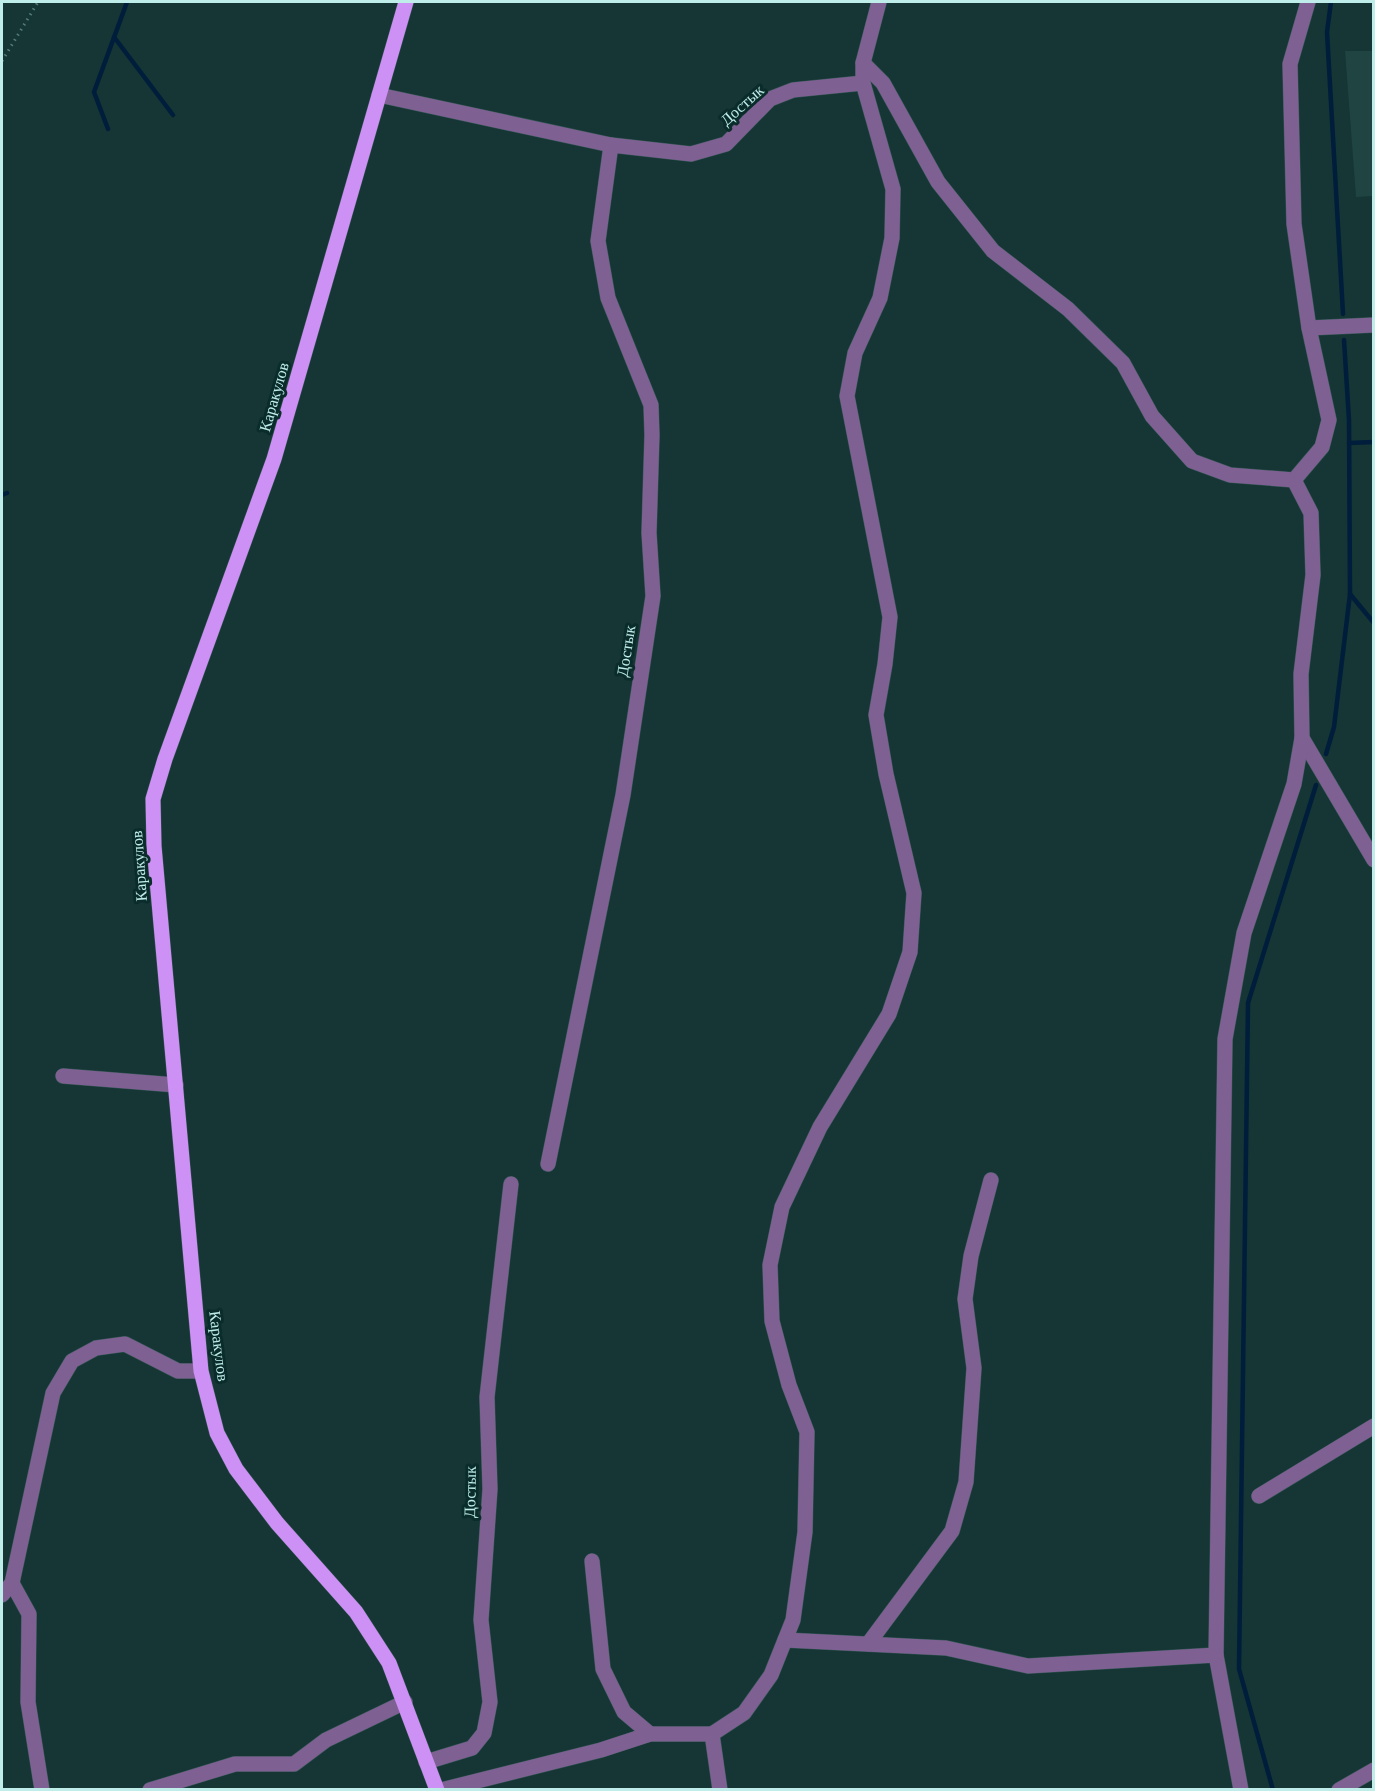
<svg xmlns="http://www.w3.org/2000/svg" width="1375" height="1791" font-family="Georgia,serif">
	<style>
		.built { fill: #1f4442 }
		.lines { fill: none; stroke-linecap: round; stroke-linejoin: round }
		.stream { stroke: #001d3c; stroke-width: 4.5 }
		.minor-casing { stroke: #305351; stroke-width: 16 }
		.major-casing { stroke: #305351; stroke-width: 16 }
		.path { stroke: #557c79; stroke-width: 3; stroke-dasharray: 1.5 4.5; stroke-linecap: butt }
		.minor { stroke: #7e6192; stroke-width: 15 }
		.major { stroke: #cd90f4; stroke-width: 15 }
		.labels { text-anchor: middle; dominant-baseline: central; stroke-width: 6; stroke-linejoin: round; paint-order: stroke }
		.street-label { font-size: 16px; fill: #beedea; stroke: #0a2c2a }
	</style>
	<rect width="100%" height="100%" fill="#153634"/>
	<path class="built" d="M1345,51H1373V196L1356,197Z"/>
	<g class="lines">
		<g class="stream">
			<path d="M1331,2L1327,32L1343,314"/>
			<path d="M114,37L173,115"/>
			<path d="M108,129L94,92L127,2"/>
			<path d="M1349,443L1374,442"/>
			<path d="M2,495L7,493"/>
			<path d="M1350,594L1374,623"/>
			<path d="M1326,754L1334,727L1350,594L1349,420L1344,340"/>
			<path d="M1273,1790L1239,1669L1248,1003L1316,785"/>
		</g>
		<g class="minor-casing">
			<g id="minor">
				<path d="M863,63L883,83L938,182L993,251L1068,309L1123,363L1152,416L1192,461L1230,475L1294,480"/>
				<path d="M379,95L611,145L691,154L726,144L770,99L793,90L863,83"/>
				<path d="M1309,328L1374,325"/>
				<path d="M1302,738L1374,860"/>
				<path d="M63,1076L176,1085"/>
				<path d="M548,1164L623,795L653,596L649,533L652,435L651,405L608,298L598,241L611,145"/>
				<path d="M1259,1496L1374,1426"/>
				<path d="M592,1561L603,1669L624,1712L650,1734"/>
				<path d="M12,1583L29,1614L28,1702L42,1790"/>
				<path d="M2,1595L12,1583L53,1393L72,1361L96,1348L125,1344L178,1371H201"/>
				<path d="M785,1640L946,1648L1028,1666L1216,1655L1241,1790"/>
				<path d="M868,1644L952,1531L966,1482L974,1368L965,1299L971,1256L991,1180"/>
				<path d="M1216,1655L1225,1039L1244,933L1294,784L1302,738L1301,674L1313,575L1311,513L1294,480L1322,447L1329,420L1309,328L1294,224L1290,64L1308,2"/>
				<path d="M712,1734L744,1713L771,1675L793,1620L805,1532L807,1432L789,1385L772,1321L770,1265L782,1207L820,1127L889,1014L910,952L914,893L886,774L876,715L885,664L890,617L847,396L855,353L880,298L892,238L893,189L863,83V63L879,2"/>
				<path d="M426,1762L472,1748L484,1733L490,1702L481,1620L490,1489L487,1397L511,1184"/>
				<path d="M150,1790L235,1764H294L326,1740L405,1702"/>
				<path d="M441,1790L601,1750L650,1734H712L720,1790"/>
				<path d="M1339,1790L1374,1770"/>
			</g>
		</g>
		<g class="major-casing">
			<path id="major" d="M406,2L274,459L165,759L153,799L154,846L201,1371L217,1433L236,1469L277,1523L356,1612L389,1663L437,1790"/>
		</g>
		<path class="path" d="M2,61L38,2"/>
		<use href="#minor" class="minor"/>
		<use href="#major" class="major"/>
	</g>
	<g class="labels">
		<g class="street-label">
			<text transform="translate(742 105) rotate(-42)">Достык</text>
			<text transform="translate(274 397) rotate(-74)">Каракулов</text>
			<text transform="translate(626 651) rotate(-81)">Достык</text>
			<text transform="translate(139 866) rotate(-94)">Каракулов</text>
			<text transform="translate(219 1346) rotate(83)">Каракулов</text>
			<text transform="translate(470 1492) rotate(-89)">Достык</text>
		</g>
	</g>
	<rect width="1375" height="1791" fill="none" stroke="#beedea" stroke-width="6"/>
</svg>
